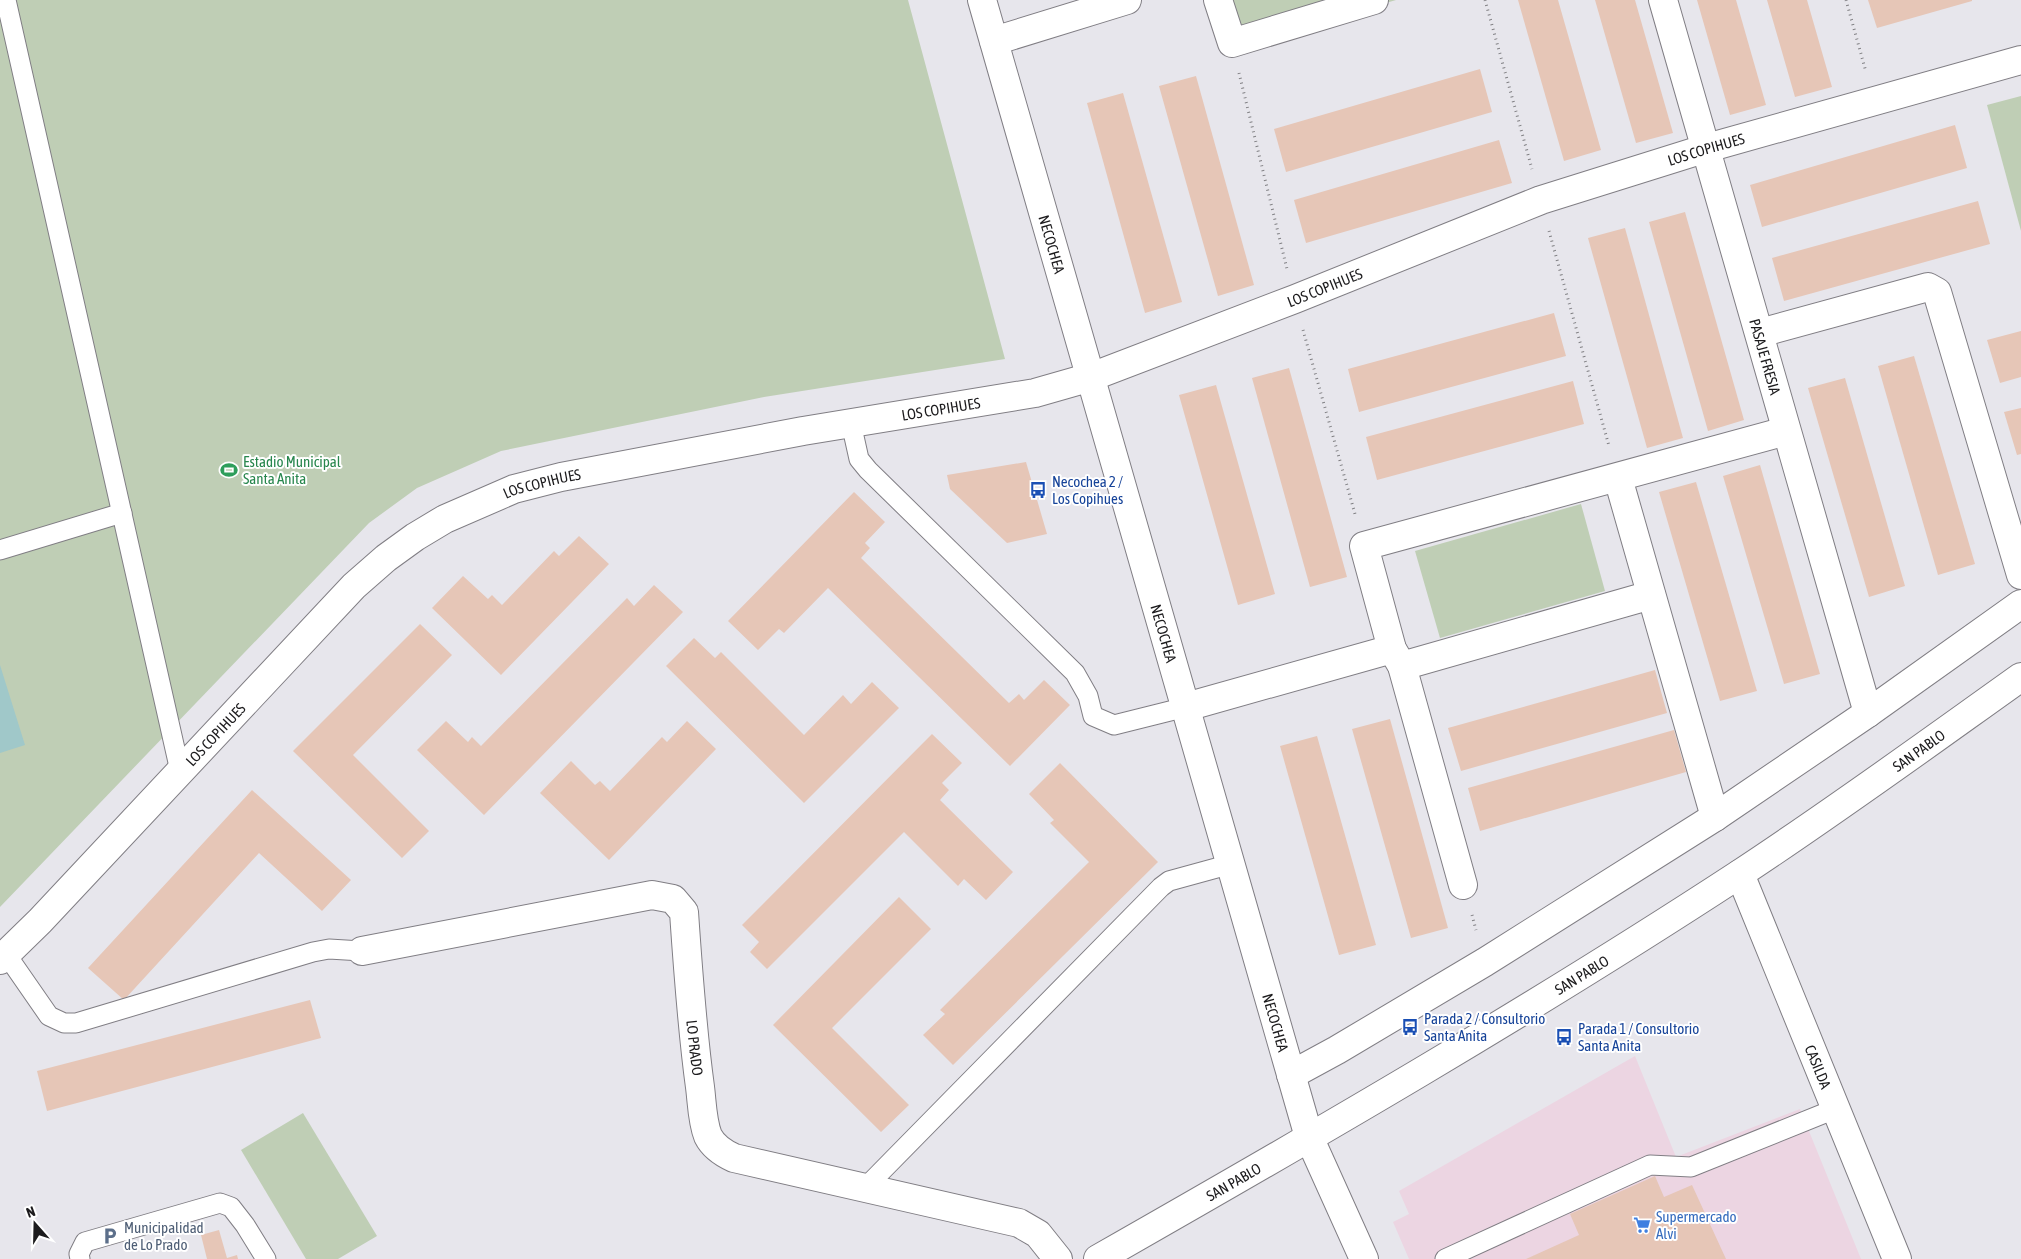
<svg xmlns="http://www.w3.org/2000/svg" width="2021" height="1259" font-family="'Asap Condensed',sans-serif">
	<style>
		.commercial { fill: #ecd5e2 }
		.green { fill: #bfceb5 }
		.water { fill: #a0c8c9 }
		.building { fill: #e6c6b7 }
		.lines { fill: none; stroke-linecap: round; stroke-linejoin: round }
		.lane-casing { stroke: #807e84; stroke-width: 21 }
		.street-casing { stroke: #807e84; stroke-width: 30 }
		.secondary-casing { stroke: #807e84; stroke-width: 30 }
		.primary-casing { stroke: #807e84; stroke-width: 30 }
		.path { stroke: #818084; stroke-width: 3; stroke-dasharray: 1 4; stroke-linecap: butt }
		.lane { stroke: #fff; stroke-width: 19 }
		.street { stroke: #fff; stroke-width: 28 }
		.secondary { stroke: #fff; stroke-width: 28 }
		.primary { stroke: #fff; stroke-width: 28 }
		.labels { text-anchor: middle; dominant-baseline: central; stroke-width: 4; stroke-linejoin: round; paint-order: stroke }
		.street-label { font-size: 15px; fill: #1c1b1d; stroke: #fff }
		.leisure-label { font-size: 15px; fill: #27864d; stroke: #fff; text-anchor: start }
		.transit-label { font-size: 15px; fill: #164399; stroke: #fff; text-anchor: start }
		.shop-label { font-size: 15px; fill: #366cbe; stroke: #fff; text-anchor: start }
		.service-label { font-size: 15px; fill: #4e5e75; stroke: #fff; text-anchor: start }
	</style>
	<rect width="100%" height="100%" fill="#e7e6ec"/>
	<path class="commercial" d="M1635,1056L1676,1157L1800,1109L1861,1259H1409L1393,1222L1409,1214L1399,1191Z"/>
	<g class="green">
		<path d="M0,0H908L1005,359L764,397L501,451L417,488L369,523L0,907Z"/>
		<path d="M1223,0H1396L1247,44Z"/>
		<path d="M2021,96V231L1987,105Z"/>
		<path d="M1581,504L1605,591L1440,638L1415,551Z"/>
		<path d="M303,1113L377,1236L338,1259H306L241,1150Z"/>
	</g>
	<path class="water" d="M0,665L25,745L0,753Z"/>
	<g class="building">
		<path d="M1518,0H1558L1601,150L1564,161Z"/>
		<path d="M1595,0H1635L1673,133L1636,143Z"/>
		<path d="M1697,0H1736L1766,105L1730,115Z"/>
		<path d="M1767,0H1807L1832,87L1795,97Z"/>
		<path d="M1868,0H1972V1L1877,28Z"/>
		<path d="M1480,69L1492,112L1286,172L1274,129Z"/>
		<path d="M1196,76L1254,285L1218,296L1159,86Z"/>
		<path d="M1123,93L1182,302L1145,313L1087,103Z"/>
		<path d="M1955,125L1967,168L1762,227L1750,185Z"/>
		<path d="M1499,140L1512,183L1306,243L1294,200Z"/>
		<path d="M1978,201L1990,244L1784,301L1772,258Z"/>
		<path d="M1685,212L1744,420L1708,431L1649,222Z"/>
		<path d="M1625,228L1683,438L1647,448L1588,238Z"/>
		<path d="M1554,313L1566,356L1359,412L1348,369Z"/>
		<path d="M2021,331V377L2000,383L1987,340Z"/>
		<path d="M1914,356L1975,564L1938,575L1878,366Z"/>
		<path d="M1289,368L1347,577L1310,587L1252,378Z"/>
		<path d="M1845,378L1905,586L1869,597L1808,388Z"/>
		<path d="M1573,381L1584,424L1377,480L1366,437Z"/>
		<path d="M1216,385L1275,594L1238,605L1179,395Z"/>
		<path d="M2021,408V454L2017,455L2004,412Z"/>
		<path d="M1026,462L1047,534L1007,543L950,489L947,475Z"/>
		<path d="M1760,465L1820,674L1784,684L1723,476Z"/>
		<path d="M1696,482L1757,691L1720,701L1659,492Z"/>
		<path d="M854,492L885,522L865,543L870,548L861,558L1009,703L1019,694L1024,700L1044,680L1070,705L1010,766L828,588L784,633L779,629L758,650L728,621Z"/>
		<path d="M579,536L609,564L501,675L432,608L463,576L488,599L492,595L502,605L554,551L559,556Z"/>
		<path d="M654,585L683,612L484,815L417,750L446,721L468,742L472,737L481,746L627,598L634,606Z"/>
		<path d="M420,624L452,655L353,755L429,831L402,858L293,751Z"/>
		<path d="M694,638L715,658L721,652L804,735L843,695L851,704L872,682L899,708L804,803L666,666Z"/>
		<path d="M1655,670L1667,713L1461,771L1448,728Z"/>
		<path d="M1390,719L1448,928L1411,938L1352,729Z"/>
		<path d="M687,721L716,749L609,860L540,793L571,761L595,785L600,781L610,791L662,737L667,742Z"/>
		<path d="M1674,730L1686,772L1480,831L1468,788Z"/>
		<path d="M932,734L962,763L942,783L949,790L940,800L1013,872L986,900L964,879L958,886L904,832L767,969L750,952L759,942L742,925Z"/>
		<path d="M1317,736L1376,945L1339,955L1280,746Z"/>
		<path d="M1060,763L1158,862L953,1065L923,1035L945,1014L940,1010L1089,862L1050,823L1054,820L1029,794Z"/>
		<path d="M252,790L351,880L322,911L259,853L124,1000L88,968Z"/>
		<path d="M899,897L931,929L832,1028L909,1105L881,1132L773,1025Z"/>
		<path d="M310,1000L321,1038L47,1111L37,1071Z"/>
		<path d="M1655,1176L1664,1197L1692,1185L1726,1259H1526L1579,1235L1570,1214Z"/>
		<path d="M219,1230L227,1258L237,1255L238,1259H207L201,1235Z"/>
	</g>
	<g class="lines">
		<g class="lane-casing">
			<g id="lane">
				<path d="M6,0L180,771"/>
				<path d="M851,423L859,459L868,470L1075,673L1088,696L1093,716L1114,725L1186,707"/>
				<path d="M0,550L122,513"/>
				<path d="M6,954L49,1016L64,1023H76L313,952L329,949L362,951"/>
				<path d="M865,1188L1161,887L1169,881L1231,864"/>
				<path d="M80,1259L79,1254L85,1242L220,1203L231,1207L245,1225L266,1259"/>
				<path d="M1445,1259L1650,1165L1691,1167L1835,1109"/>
			</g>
		</g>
		<g class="street-casing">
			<g id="street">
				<path d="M1218,0L1232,43L1374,0"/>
				<path id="s1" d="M1663,0L1868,713"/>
				<path d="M994,41L1127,0"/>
				<path d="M1760,333L1928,287L1937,292L2021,575"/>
				<path d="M1618,478L1715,817"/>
				<path d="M1402,666L1651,595"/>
				<path d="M1186,707L1392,649"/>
				<path id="s2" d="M1740,874L1897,1259"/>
				<path d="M1463,885L1402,666L1392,649L1364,546L1786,431"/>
				<path id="s3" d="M362,951L652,895L673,899L684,912C688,971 692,1029 700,1087C702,1102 702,1121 708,1136C713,1146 723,1153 734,1158L1019,1223L1038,1234L1058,1259"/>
				<path d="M1291,1075L1337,1050L1485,962L1715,817L1868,713L2021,604"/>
			</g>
		</g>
		<g class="secondary-casing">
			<g id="secondary">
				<path id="s4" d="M982,0L1309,1137L1364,1259"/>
				<path id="s5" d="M0,960L40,921L354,586L386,558L415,537L445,519L514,489L561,477L803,431L1035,393L1091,377L1295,299L1541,200L1707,148L2021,60"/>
			</g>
		</g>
		<g class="primary-casing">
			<g id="primary">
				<path id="s6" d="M1098,1259C1314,1136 1530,1011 1738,875C1834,812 1927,744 2021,677"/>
			</g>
		</g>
		<g class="path">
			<path d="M1485,0L1532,169"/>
			<path d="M1846,0L1866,72"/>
			<path d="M1239,73L1287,269"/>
			<path d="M1549,231L1609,446"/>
			<path d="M1303,330L1355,514"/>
			<path d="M1472,915L1476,930"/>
		</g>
		<use href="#lane" class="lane"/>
		<use href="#street" class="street"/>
		<use href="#secondary" class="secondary"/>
		<use href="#primary" class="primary"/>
	</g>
	<defs>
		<g id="stadium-bare" transform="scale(1.35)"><path d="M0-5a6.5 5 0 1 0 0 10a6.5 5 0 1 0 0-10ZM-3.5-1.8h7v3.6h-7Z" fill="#2e9e5b" stroke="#fff" stroke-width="2.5" paint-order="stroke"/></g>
		<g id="bus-bare" transform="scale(1.35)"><path d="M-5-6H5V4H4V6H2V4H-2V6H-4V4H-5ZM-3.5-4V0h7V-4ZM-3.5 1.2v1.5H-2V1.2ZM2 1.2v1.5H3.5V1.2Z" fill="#1a4fb4" stroke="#fff" stroke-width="2.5" paint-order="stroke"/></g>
		<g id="supermarket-bare" transform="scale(1.35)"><path d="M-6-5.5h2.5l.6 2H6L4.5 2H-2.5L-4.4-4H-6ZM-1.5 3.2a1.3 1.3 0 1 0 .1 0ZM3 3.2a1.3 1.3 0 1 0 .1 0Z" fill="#3f7fe0" stroke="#fff" stroke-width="2.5" paint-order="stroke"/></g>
		<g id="parking-bare" transform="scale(1.35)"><path d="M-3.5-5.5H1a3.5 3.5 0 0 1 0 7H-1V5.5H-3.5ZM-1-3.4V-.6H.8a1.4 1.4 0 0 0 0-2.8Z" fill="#5c6f8a" stroke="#fff" stroke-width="2.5" paint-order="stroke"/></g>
	</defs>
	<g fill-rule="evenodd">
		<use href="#stadium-bare" x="229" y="470"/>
		<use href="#bus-bare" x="1038" y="490"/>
		<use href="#bus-bare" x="1410" y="1027"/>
		<use href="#bus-bare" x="1564" y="1037"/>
		<use href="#supermarket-bare" x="1642" y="1225"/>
		<use href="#parking-bare" x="110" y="1236"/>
	</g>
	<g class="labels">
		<g class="street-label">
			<text stroke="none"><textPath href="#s5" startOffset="1948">LOS COPIHUES</textPath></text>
			<text stroke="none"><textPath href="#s4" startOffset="254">NECOCHEA</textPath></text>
			<text stroke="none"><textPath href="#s5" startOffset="1542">LOS COPIHUES</textPath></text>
			<text stroke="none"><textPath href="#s1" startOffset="371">PASAJE FRESIA</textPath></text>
			<text stroke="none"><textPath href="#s5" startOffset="1138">LOS COPIHUES</textPath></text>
			<text stroke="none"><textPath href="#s5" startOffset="732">LOS COPIHUES</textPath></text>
			<text stroke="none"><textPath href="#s4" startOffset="659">NECOCHEA</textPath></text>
			<text stroke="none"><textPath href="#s5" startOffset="312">LOS COPIHUES</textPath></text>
			<text stroke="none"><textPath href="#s6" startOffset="966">SAN PABLO</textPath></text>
			<text stroke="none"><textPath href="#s6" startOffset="561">SAN PABLO</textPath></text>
			<text stroke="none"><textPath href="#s4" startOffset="1064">NECOCHEA</textPath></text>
			<text stroke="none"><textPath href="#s3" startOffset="470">LO PRADO</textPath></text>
			<text stroke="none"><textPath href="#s2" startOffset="208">CASILDA</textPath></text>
			<text stroke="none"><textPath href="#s6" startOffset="156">SAN PABLO</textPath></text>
		</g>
		<g class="leisure-label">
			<text x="243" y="461">Estadio Municipal<tspan x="243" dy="17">Santa Anita</tspan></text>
		</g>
		<g class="transit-label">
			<text x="1052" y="481">Necochea 2 /<tspan x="1052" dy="17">Los Copihues</tspan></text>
			<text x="1424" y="1018">Parada 2 / Consultorio<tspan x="1424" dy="17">Santa Anita</tspan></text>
			<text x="1578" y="1028">Parada 1 / Consultorio<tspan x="1578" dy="17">Santa Anita</tspan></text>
		</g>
		<g class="shop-label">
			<text x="1656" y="1216">Supermercado<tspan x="1656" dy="17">Alvi</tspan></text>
		</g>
		<g class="service-label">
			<text x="124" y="1227">Municipalidad<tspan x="124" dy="17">de Lo Prado</tspan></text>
		</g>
	</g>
	<g transform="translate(35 1224) rotate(340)" stroke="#ffffff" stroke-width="4" paint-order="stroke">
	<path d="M0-4L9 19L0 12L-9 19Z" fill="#1c1b1d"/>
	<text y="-8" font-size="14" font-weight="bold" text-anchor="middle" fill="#1c1b1d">N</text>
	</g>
</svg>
